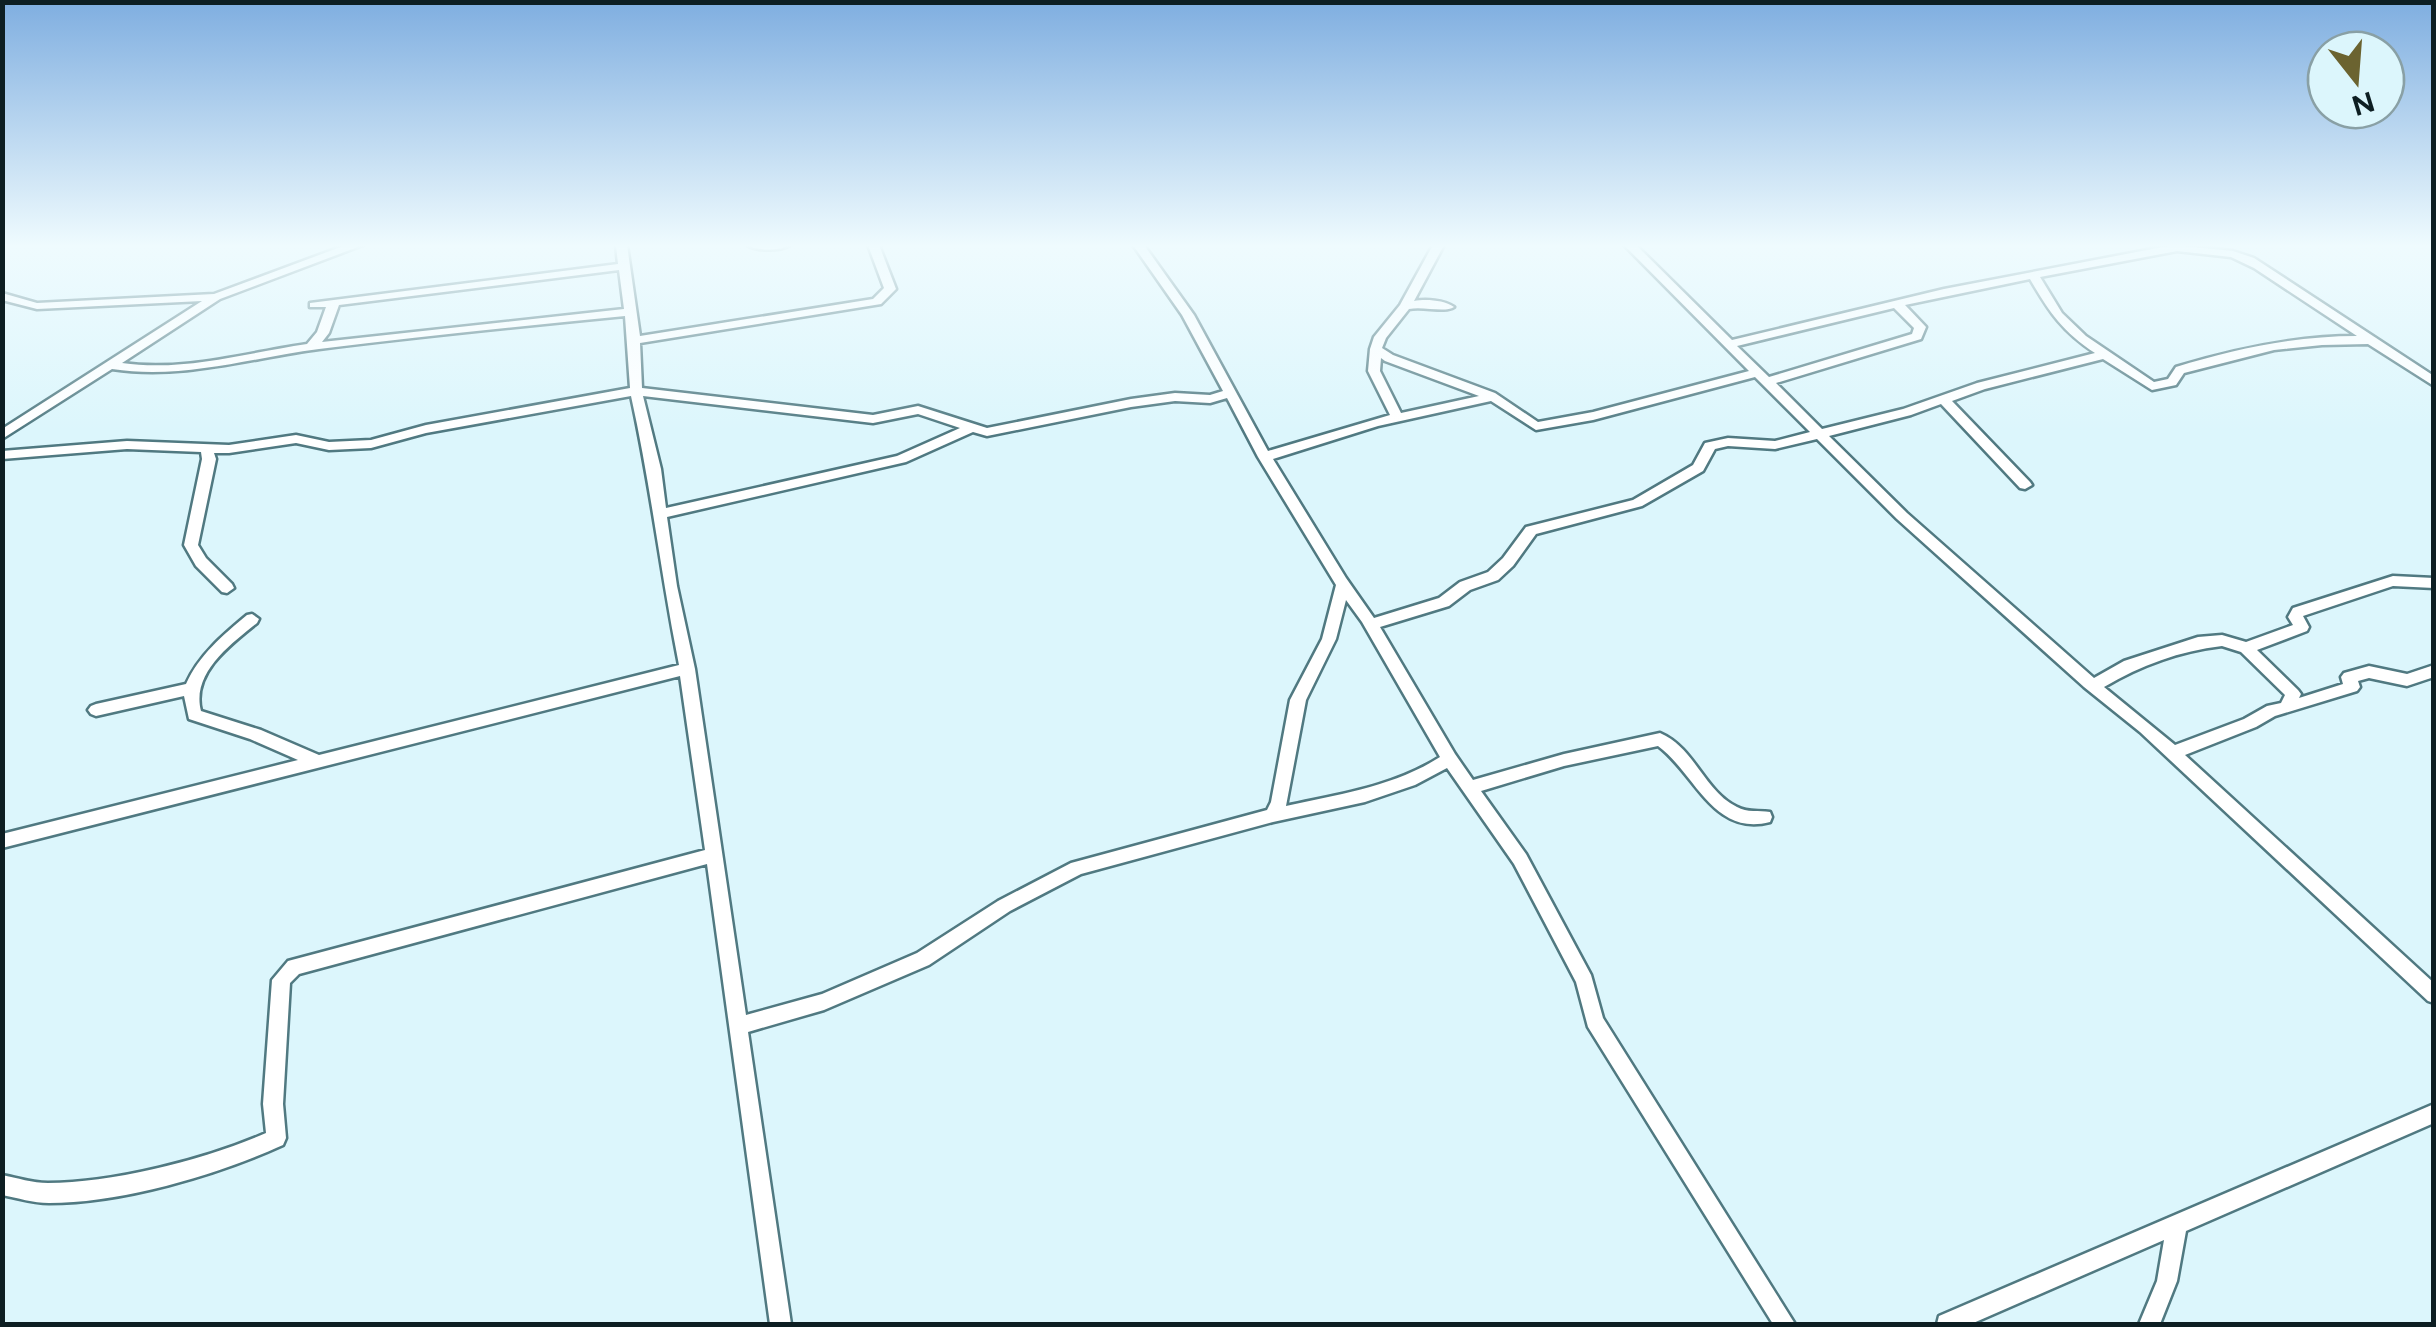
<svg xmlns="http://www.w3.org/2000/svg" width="2436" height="1327" font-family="Figtree,sans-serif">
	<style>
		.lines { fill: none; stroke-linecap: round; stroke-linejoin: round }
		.street-casing { stroke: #507981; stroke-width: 5 }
		.street { fill: #fff; fill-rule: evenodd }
	</style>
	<rect width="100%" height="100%" fill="#dcf6fc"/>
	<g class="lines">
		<g class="street-casing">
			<g id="street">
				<path d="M346,245H363L220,299L122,363C183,372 246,353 307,344L317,332L326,307H310V303L618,264L616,245H627L640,336L873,299L884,288L868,245H879L896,289L881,304L640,343L642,388L873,415L918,406L987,428L1131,399L1175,393L1210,395L1223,391L1182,315L1133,245H1144L1194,315L1268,451L1390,415L1368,371L1370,349L1374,337L1400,305L1433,245H1444L1414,301C1426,299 1444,300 1454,307C1445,313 1423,306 1409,309L1386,338L1382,348L1393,355L1495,393L1538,422L1593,412L1749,371L1624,245H1636L1732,340L1944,289L2173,245L2233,251L2254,258L2434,376V386L2368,344L2322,345L2274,350L2184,373L2176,385L2152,390L2103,359L1985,389L1952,401L2030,482L2032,485L2025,489L2020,488L1941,404L1911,415L1829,436L1907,513L2094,678L2124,661L2198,637L2222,635L2246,642L2293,625L2288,617L2293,608L2393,576L2434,578V588L2393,586L2303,616L2309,627L2307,631L2257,650L2298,690L2301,694L2299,698L2343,684L2341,677L2344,673L2369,666L2407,674L2434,665V677L2407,686L2369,678L2358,681L2360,687L2357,691L2275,716L2256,727L2185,755L2434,983V1003L2428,1001L2140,732L2084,687L1897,519L1817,439L1775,449L1728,446L1715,449L1703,471L1642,506L1536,534L1513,566L1498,580L1470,590L1449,606L1380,627L1455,754L1473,780L1564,754L1660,733C1695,748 1704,791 1737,807C1747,813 1759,810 1770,812L1772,817L1770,822C1713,837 1695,773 1658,746L1564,766L1481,791L1526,854L1591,975L1603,1018L1795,1324H1773L1588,1027L1576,982L1514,864L1447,768L1415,785L1365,802L1273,822L1081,874L1010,911L929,965L824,1010L748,1032L791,1324H770L707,864L299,974L290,983L283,1104L286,1138L283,1145C217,1175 122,1203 49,1203C33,1203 18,1198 2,1195V1175C17,1178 33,1183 48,1183C113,1183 207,1159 266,1133L263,1104L272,980L288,961L705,850L680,676L2,848V834L298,760L250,739L189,719L184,696L96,716L91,714L88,710L91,706L96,704L186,684C199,655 223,635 247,615L252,614L259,619L257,623C231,644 191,673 201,711L261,730L319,755L679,665C661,575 651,486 631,396L426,433L371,448L329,450L296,443L229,453H214L216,459L198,545L206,558L232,584L234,588L227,593L222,592L196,566L184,545L202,459L201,452L127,449L2,459V451L127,441L229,445L296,435L329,442L371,440L426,425L630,388L625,316C523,326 421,336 319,349C250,358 182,380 112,369L2,439V429L202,301L37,309L2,300V293L37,303L214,294ZM2177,251L2231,257L2254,268L2357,336C2295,336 2235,349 2176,367L2168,379L2154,382L2086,336L2062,313L2040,277ZM619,270L624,309L322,342L329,333L339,305ZM2030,279C2050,313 2062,331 2095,353L1977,383L1903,409L1822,429L1776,383L1921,339L1926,327L1905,305ZM1894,308L1914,328L1912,334L1769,377L1737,346ZM1381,358L1385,361L1479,396L1401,413L1380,371ZM1755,377L1810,432L1775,441L1728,438L1705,443L1693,465L1633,500L1526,527L1503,558L1488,572L1460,582L1439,598L1374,618L1346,578L1273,459L1378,426L1491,401L1536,430L1593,420ZM643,396L873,423L918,414L960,428L897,456L666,508L661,469ZM1227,398L1258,457L1336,585L1322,639L1290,700L1271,802L1267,810L1071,863L998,901L917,953L822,994L746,1015L695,669L677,586L667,517L906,462L973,432L987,436L1131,407L1175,401L1210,403ZM1346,600L1362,622L1440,757C1393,787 1339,794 1286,806L1306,700L1336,639ZM2222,646L2241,652L2285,695L2281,703L2267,706L2244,719L2175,745L2104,687C2141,665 2180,651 2222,646Z"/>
				<path d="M747,245H790C780,251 757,251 747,245Z"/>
				<path d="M2434,1104V1123L2186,1231L2177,1281L2160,1324H2139L2157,1281L2164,1240L1971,1324H1937L1939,1316Z"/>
			</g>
		</g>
		<use href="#street" class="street"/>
	</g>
	<linearGradient id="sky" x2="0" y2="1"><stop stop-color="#7faee0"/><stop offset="0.57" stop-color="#effbfe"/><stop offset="1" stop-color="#effbfe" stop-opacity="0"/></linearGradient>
	<rect width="2436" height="431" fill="url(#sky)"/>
	<rect width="2436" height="1327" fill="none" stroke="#0d1e22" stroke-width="10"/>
	<g transform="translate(2356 80) rotate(163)"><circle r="48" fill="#dcf6fc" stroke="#89a0a5" stroke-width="2.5"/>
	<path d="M0-8L18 38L0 25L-18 38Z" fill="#6b6330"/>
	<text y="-15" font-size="28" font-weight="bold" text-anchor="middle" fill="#0d1e22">N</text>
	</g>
</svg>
